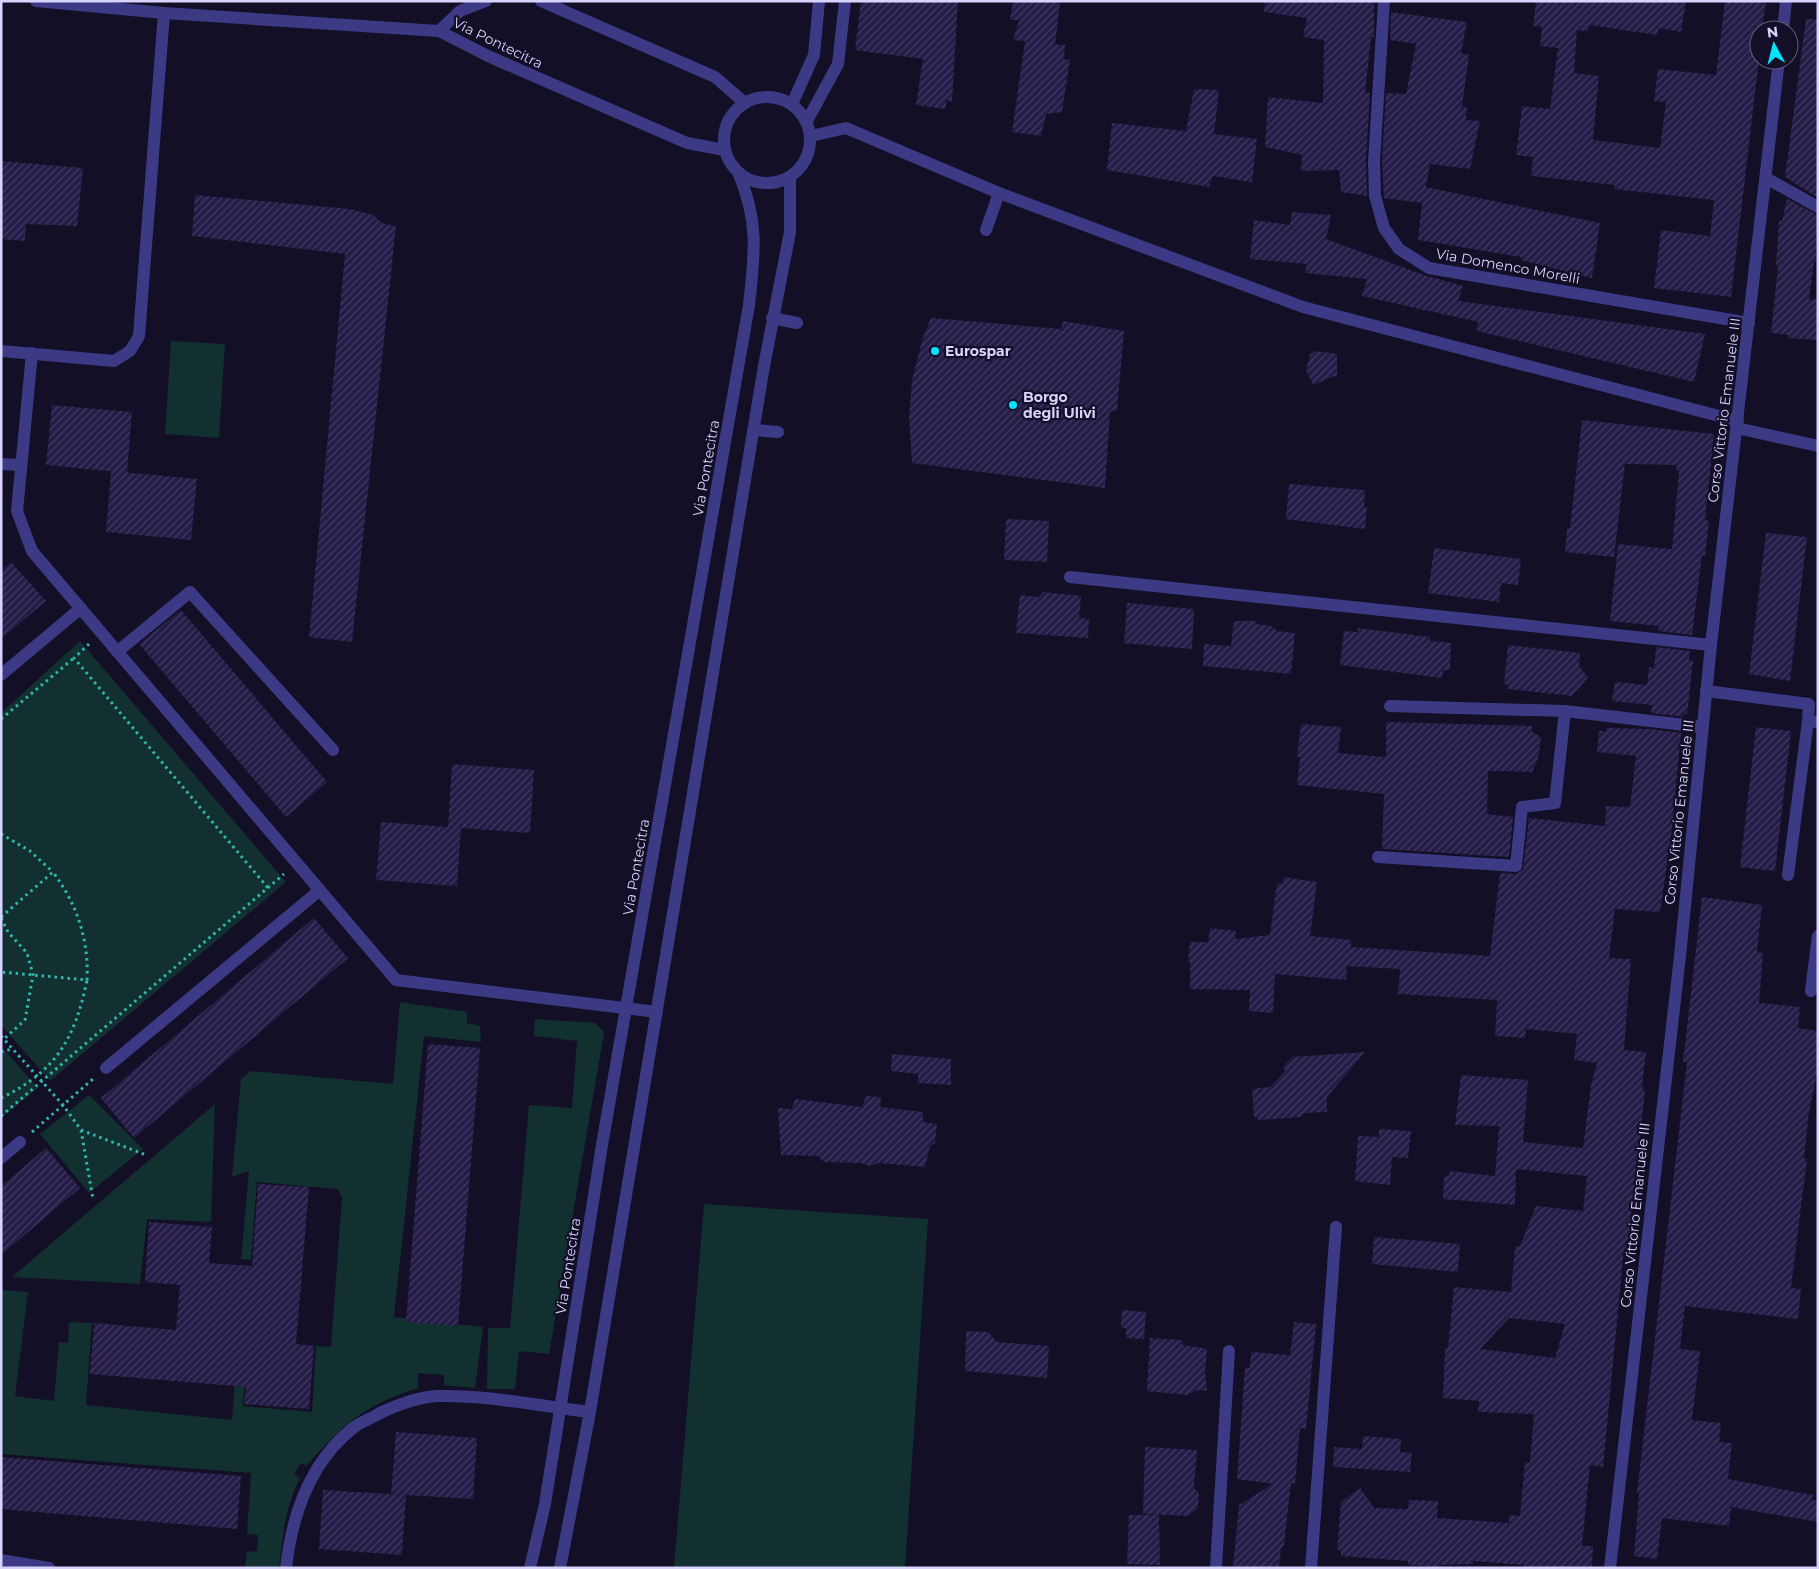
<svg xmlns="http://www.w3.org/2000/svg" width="1819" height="1569" font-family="Montserrat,sans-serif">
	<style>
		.grass { fill: #12302f }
		.building { fill: url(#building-hatch); fill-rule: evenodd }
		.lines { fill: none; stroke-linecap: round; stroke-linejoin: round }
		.path { stroke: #2fb8b0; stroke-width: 3; stroke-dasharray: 2.5 4; stroke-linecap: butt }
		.minor { stroke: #3d3a85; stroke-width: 12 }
		.poi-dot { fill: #00e5ff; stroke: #130f26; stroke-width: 2 }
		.labels { text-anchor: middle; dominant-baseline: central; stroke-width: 4.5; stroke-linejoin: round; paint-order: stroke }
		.street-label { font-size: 14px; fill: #d9d4ff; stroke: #130f26 }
		.poi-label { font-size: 14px; font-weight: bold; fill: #d9d4ff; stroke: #130f26; text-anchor: start }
	</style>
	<defs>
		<pattern id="building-hatch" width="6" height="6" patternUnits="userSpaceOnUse" patternTransform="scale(1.25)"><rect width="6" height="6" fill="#241b47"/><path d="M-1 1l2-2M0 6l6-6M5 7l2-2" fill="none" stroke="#433b63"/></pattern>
	</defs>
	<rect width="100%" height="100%" fill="#130f26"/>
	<g class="grass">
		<path d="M171,341L225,344L219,438L165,434Z"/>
		<path d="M80,641L286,882L50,1081L1,1025V713Z"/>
		<path d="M400,1002L467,1012V1023L480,1026L481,1042L424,1036L394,1317L483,1327L475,1388L444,1385V1375L418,1373V1388C362,1406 344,1424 306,1466L301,1463L294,1474L300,1478C285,1507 283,1536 279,1568H245L247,1552L257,1551L258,1535L247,1534L251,1473L1,1454V1290L28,1292L15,1396L54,1401L59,1342L68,1343L69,1322L92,1323L86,1405L232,1420L236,1368L246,1369L243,1406L312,1412L316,1346L331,1347L342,1197L337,1189L257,1182L251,1260L241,1259L249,1171L232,1177L241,1079L251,1071L393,1084Z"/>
		<path d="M535,1019L596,1023L604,1033L549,1354L519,1351L515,1389H487L488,1328H510L529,1105L572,1108L577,1041L534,1036Z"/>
		<path d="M1,1046L38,1088L1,1118Z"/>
		<path d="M89,1095L143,1149L89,1193L40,1134Z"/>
		<path d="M215,1104L211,1222L147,1219L140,1284L12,1277Z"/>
		<path d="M704,1204L928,1219L905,1568H674Z"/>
	</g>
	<g class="building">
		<path d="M861,1H958L952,102L947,100L945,109L916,105L923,59L855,50Z"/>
		<path d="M1013,1H1060L1055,45L1065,44L1064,60L1070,59L1062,112L1046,114L1041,136L1012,132L1025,41L1013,40L1019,20H1010Z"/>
		<path d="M1265,1H1374V37H1371L1365,93H1370L1366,160L1367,196L1341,192L1339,170L1301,171L1302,155L1265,147L1268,97L1323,103L1324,40L1303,37L1307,18L1264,12Z"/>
		<path d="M1536,1H1686L1681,32L1659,28L1657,35L1589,25L1588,31L1577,30L1574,73L1599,76L1593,140L1660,148L1666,102L1654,101L1658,69L1716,75L1725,1H1766L1762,30H1759V59L1731,297L1654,288L1661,230L1710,236L1714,200L1614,189L1615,185L1531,176L1533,157L1516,155L1522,106L1550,109L1558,48L1540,46L1542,27L1533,26Z"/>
		<path d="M1391,12L1467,22L1461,53L1469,55L1462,107H1467L1466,120L1480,121L1470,169L1430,164L1426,187L1600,223L1592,278L1521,260V257L1418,240L1422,203L1384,198L1382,161L1386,93L1406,94L1416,44L1390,40Z"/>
		<path d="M1806,19H1818V198L1785,177Z"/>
		<path d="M1194,89L1219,90L1214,134L1257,139L1252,182L1213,176L1209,187L1107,170L1112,123L1186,131Z"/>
		<path d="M1,161L83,168L77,226L26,224L25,241L1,239Z"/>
		<path d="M195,195L350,209L373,215L382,223L396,226L352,642L309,637L345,254L192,236Z"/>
		<path d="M1787,199L1818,215L1816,261H1814L1809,300L1818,299V340L1788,338V335L1771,333L1778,266L1776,265L1779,221H1782Z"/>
		<path d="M1292,212L1331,215L1326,239L1427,276L1463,286L1458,301L1705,334L1694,382L1477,331L1478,322L1362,296L1367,279L1305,273L1307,264L1250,259L1254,220L1290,225Z"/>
		<path d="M931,318L1061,329L1063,321L1124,331L1117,410L1110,412L1105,488L912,463L909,417L912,380L923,337Z"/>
		<path d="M1316,351L1337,354V375L1313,385L1306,370L1310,354Z"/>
		<path d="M52,405L132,412L127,473L46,465Z"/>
		<path d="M1582,420L1714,434L1705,520L1709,521L1705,556L1702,555L1692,635L1658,631L1659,626L1610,621L1618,544L1672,549L1679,471H1676L1677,465L1625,464L1614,557L1565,552L1567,528H1570Z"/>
		<path d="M111,471L197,479L191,540L106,532Z"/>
		<path d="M1289,484L1365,490L1364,507H1367L1365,529L1286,519Z"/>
		<path d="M1006,519L1049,521L1047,562L1004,560Z"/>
		<path d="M1766,533L1807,537L1790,681L1749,674Z"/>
		<path d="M1434,548L1521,559L1518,585L1501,583L1499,602L1428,593Z"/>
		<path d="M11,562L46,601L1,639V571Z"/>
		<path d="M1043,592L1081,596L1079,618L1089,619L1088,638L1016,633L1020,595L1039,597Z"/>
		<path d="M1127,603L1194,609L1192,649L1124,643Z"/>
		<path d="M181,610L327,782L286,817L139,644Z"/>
		<path d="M1234,621H1257L1256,624L1271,626L1277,631L1295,633L1291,674L1203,666L1204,644L1231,646Z"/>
		<path d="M1358,628L1430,637V641L1451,643L1450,669L1443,671L1442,678L1340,665L1344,631L1358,632Z"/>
		<path d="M1508,645L1580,653L1579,666L1588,677L1572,696L1508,689V685L1504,684Z"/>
		<path d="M1656,647L1690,651L1689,660L1693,661L1687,714H1683V717L1651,713L1652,705L1612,701L1615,682L1647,685L1649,667L1654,668Z"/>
		<path d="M1386,722L1532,726V732L1541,737L1538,759L1532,772L1488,771L1487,814L1513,817L1509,857L1382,849L1384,794L1297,785L1300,757H1297L1301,724L1341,727L1338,753L1386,757Z"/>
		<path d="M1756,727L1791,731L1775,871L1740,867Z"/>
		<path d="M1606,728L1650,729L1681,733L1671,837L1660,912L1615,909L1609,958L1631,959L1624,1050L1646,1052L1642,1086L1645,1092L1627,1249H1624L1603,1467L1590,1465L1582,1546H1593L1592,1568H1524V1565L1473,1561V1564L1439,1565V1567L1408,1565V1561L1341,1556V1551L1337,1549L1341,1502L1360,1488L1374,1508L1408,1509L1409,1500L1438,1501L1437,1518L1509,1523V1515L1520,1516L1525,1463H1530L1534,1414L1478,1412L1479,1401L1443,1398L1445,1348H1448L1454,1287L1511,1292L1515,1246H1520L1536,1206L1583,1211L1587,1176L1516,1169L1515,1205L1443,1199L1444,1177L1449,1176V1171L1495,1176L1499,1126L1455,1125L1461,1075L1528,1080L1523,1142L1583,1148L1591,1086L1597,1063L1574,1060L1577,1034L1526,1029L1525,1038L1495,1036L1497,1000L1398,994L1400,969L1347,966L1346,980L1275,974L1273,1013L1249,1011L1250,990L1190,989V962H1188L1190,942H1208L1210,928L1236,931L1235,939L1270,935L1277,883L1283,884L1284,877L1317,882L1310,936L1351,940V947L1490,956L1500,873L1516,874L1523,870L1529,818L1605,826L1606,806L1630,807L1636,756L1597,752L1599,731H1606ZM1509,1318L1565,1324L1555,1358L1480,1349Z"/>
		<path d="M452,764L534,770L530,833L461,828L457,886L376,880L381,822L448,827Z"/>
		<path d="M1702,897L1762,905L1757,952L1763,953L1759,1003L1800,1007L1798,1028L1818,1031V1066L1808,1119L1804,1159H1807L1791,1288L1801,1289L1798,1319L1685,1306L1680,1349L1700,1351L1692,1420L1721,1423L1719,1442L1732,1443L1728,1479L1813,1495L1812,1500L1818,1501V1522L1731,1507L1729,1526L1662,1518L1657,1559L1634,1556L1639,1493H1637L1687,1062H1683Z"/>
		<path d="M314,918L348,958L134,1138L101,1098Z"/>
		<path d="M428,1044L480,1048L458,1326L406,1322Z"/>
		<path d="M1365,1052L1327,1097V1112L1304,1113L1300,1117L1258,1120L1257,1117H1254L1252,1089L1270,1087L1285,1071L1283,1067L1292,1057Z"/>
		<path d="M892,1054L951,1059V1085L918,1083V1074L891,1071Z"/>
		<path d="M866,1096L881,1097L880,1107L923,1112V1122L937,1124L935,1143L930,1146L925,1167L878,1163L870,1166L860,1163L824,1162L818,1156L781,1155L778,1108L792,1109L795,1099L862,1107Z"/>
		<path d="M1379,1129L1411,1131L1408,1158L1392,1157L1390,1185L1355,1181L1358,1136L1379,1137Z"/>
		<path d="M46,1148L80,1188L1,1255V1186Z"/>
		<path d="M258,1184L309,1187L296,1344L314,1346L309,1409L244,1404L246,1387L90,1374L94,1323L176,1330L180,1285L145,1282L149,1222L212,1227L209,1263L252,1266Z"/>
		<path d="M1374,1237L1460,1244L1458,1272L1372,1264Z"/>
		<path d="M1122,1310L1146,1312L1144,1339L1126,1338V1328H1121Z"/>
		<path d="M1294,1322L1316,1324L1306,1429L1300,1428L1295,1484L1291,1483L1284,1545L1281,1548L1279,1568H1233L1239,1505L1273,1484L1237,1479L1245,1368H1250L1251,1352L1290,1355Z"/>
		<path d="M966,1331L988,1332L997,1342L1049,1346L1047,1378L965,1371Z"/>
		<path d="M1150,1338L1182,1340L1183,1345L1207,1349L1205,1372L1207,1391L1196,1390L1187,1395L1147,1391Z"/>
		<path d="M396,1432L477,1438L473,1499L391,1494Z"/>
		<path d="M1363,1436L1401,1439L1400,1452L1412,1453L1410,1472L1333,1467L1334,1447L1362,1449Z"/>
		<path d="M1145,1447L1197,1450L1194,1488L1199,1494L1198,1508L1189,1516L1143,1514Z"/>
		<path d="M1,1457L241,1476L237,1529L1,1509Z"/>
		<path d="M323,1490L406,1495L402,1555L319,1549Z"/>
		<path d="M1129,1515H1159L1160,1565L1127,1564Z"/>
	</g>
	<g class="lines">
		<g class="path">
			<path d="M89,644L74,658L268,888"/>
			<path d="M1,719L74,658"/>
			<path d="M1,834L30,851L53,872"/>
			<path d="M1,917L53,872C77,904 89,940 87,980L1,972"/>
			<path d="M1,918L8,932L27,953L33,975L25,1020L4,1039"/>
			<path d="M1,1036L63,1105L81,1130L93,1199"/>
			<path d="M1,1052L12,1049"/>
			<path d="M1,1098C57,1071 75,1038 87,980"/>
			<path d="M1,1116L284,874"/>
			<path d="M81,1130L146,1155"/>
			<path d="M32,1132L94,1078"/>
		</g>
		<g class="minor">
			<path d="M36,1L164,13L439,31L488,56L687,143L725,150"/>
			<path d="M541,1L715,77L745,103"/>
			<path d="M1384,1L1374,161L1375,196L1384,228L1399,249L1429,268L1749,323"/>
			<path d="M1783,30L1786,1"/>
			<path d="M439,31L460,11L486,1"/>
			<circle cx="767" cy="140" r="43"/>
			<path d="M792,104L814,55L819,1"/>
			<path d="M807,121L838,64L845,1"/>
			<path d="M811,136L846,128L999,193L1303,307L1738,421"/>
			<path d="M1766,178L1818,207"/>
			<path d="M986,230L999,193"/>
			<path d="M772,318L797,323"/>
			<path d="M1,351L114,361L130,351L139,336L164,13"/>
			<path d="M32,353L17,511L32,551L396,980L657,1012"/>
			<path d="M1737,428L1818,446"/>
			<path d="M755,430L778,432"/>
			<path d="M1,464L21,465"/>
			<path d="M1070,577L1711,645"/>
			<path d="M117,652L190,592L333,750"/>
			<path d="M1,675L81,608"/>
			<path d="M1706,691L1809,704L1808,721L1818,722"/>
			<path d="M1390,706L1565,711L1702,727"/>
			<path d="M1378,857L1516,866L1522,807L1555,803L1565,711"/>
			<path d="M1788,875L1808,721"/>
			<path d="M1818,936L1816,951H1818"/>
			<path d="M1811,991L1816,951"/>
			<path d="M106,1068L320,890"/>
			<path d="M1,1158L20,1142"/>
			<path d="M1,1560L49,1568"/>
			<path d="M286,1568C292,1515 310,1462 353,1428C361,1422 372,1418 380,1413C397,1405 419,1397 438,1396C489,1395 540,1406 590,1412"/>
			<path d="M530,1568L545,1504L602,1145L749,305C755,253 759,221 738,172"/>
			<path d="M560,1568L590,1412L764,366L790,232V177"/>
			<path d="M1216,1568L1229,1351"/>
			<path d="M1311,1568L1336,1227"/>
			<path d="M1610,1568L1680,956L1711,645L1779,60"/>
		</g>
	</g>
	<g class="poi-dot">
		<circle cx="935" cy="351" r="5"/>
		<circle cx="1013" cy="405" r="5"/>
	</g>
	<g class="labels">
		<g class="street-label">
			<text transform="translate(498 43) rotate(26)">Via Pontecitra</text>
			<text transform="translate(1508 266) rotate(10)">Via Domenco Morelli</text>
			<text transform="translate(1724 410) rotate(-83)">Corso Vittorio Emanuele III</text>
			<text transform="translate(706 468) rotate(-80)">Via Pontecitra</text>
			<text transform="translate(1679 812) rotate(-84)">Corso Vittorio Emanuele III</text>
			<text transform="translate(636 867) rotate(-80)">Via Pontecitra</text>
			<text transform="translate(1635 1215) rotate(-84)">Corso Vittorio Emanuele III</text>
			<text transform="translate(568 1266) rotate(-81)">Via Pontecitra</text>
		</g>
		<g class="poi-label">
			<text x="945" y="351">Eurospar</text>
			<text x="1023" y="397">Borgo<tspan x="1023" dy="16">degli Ulivi</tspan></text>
		</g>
	</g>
	<rect width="1819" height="1569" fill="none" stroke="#d9d4ff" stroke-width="5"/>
	<g transform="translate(1774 45) rotate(353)"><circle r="24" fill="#130f26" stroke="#625e7d"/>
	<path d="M0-4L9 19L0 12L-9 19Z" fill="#00e5ff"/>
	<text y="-8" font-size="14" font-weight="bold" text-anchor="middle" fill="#d9d4ff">N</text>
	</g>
</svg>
